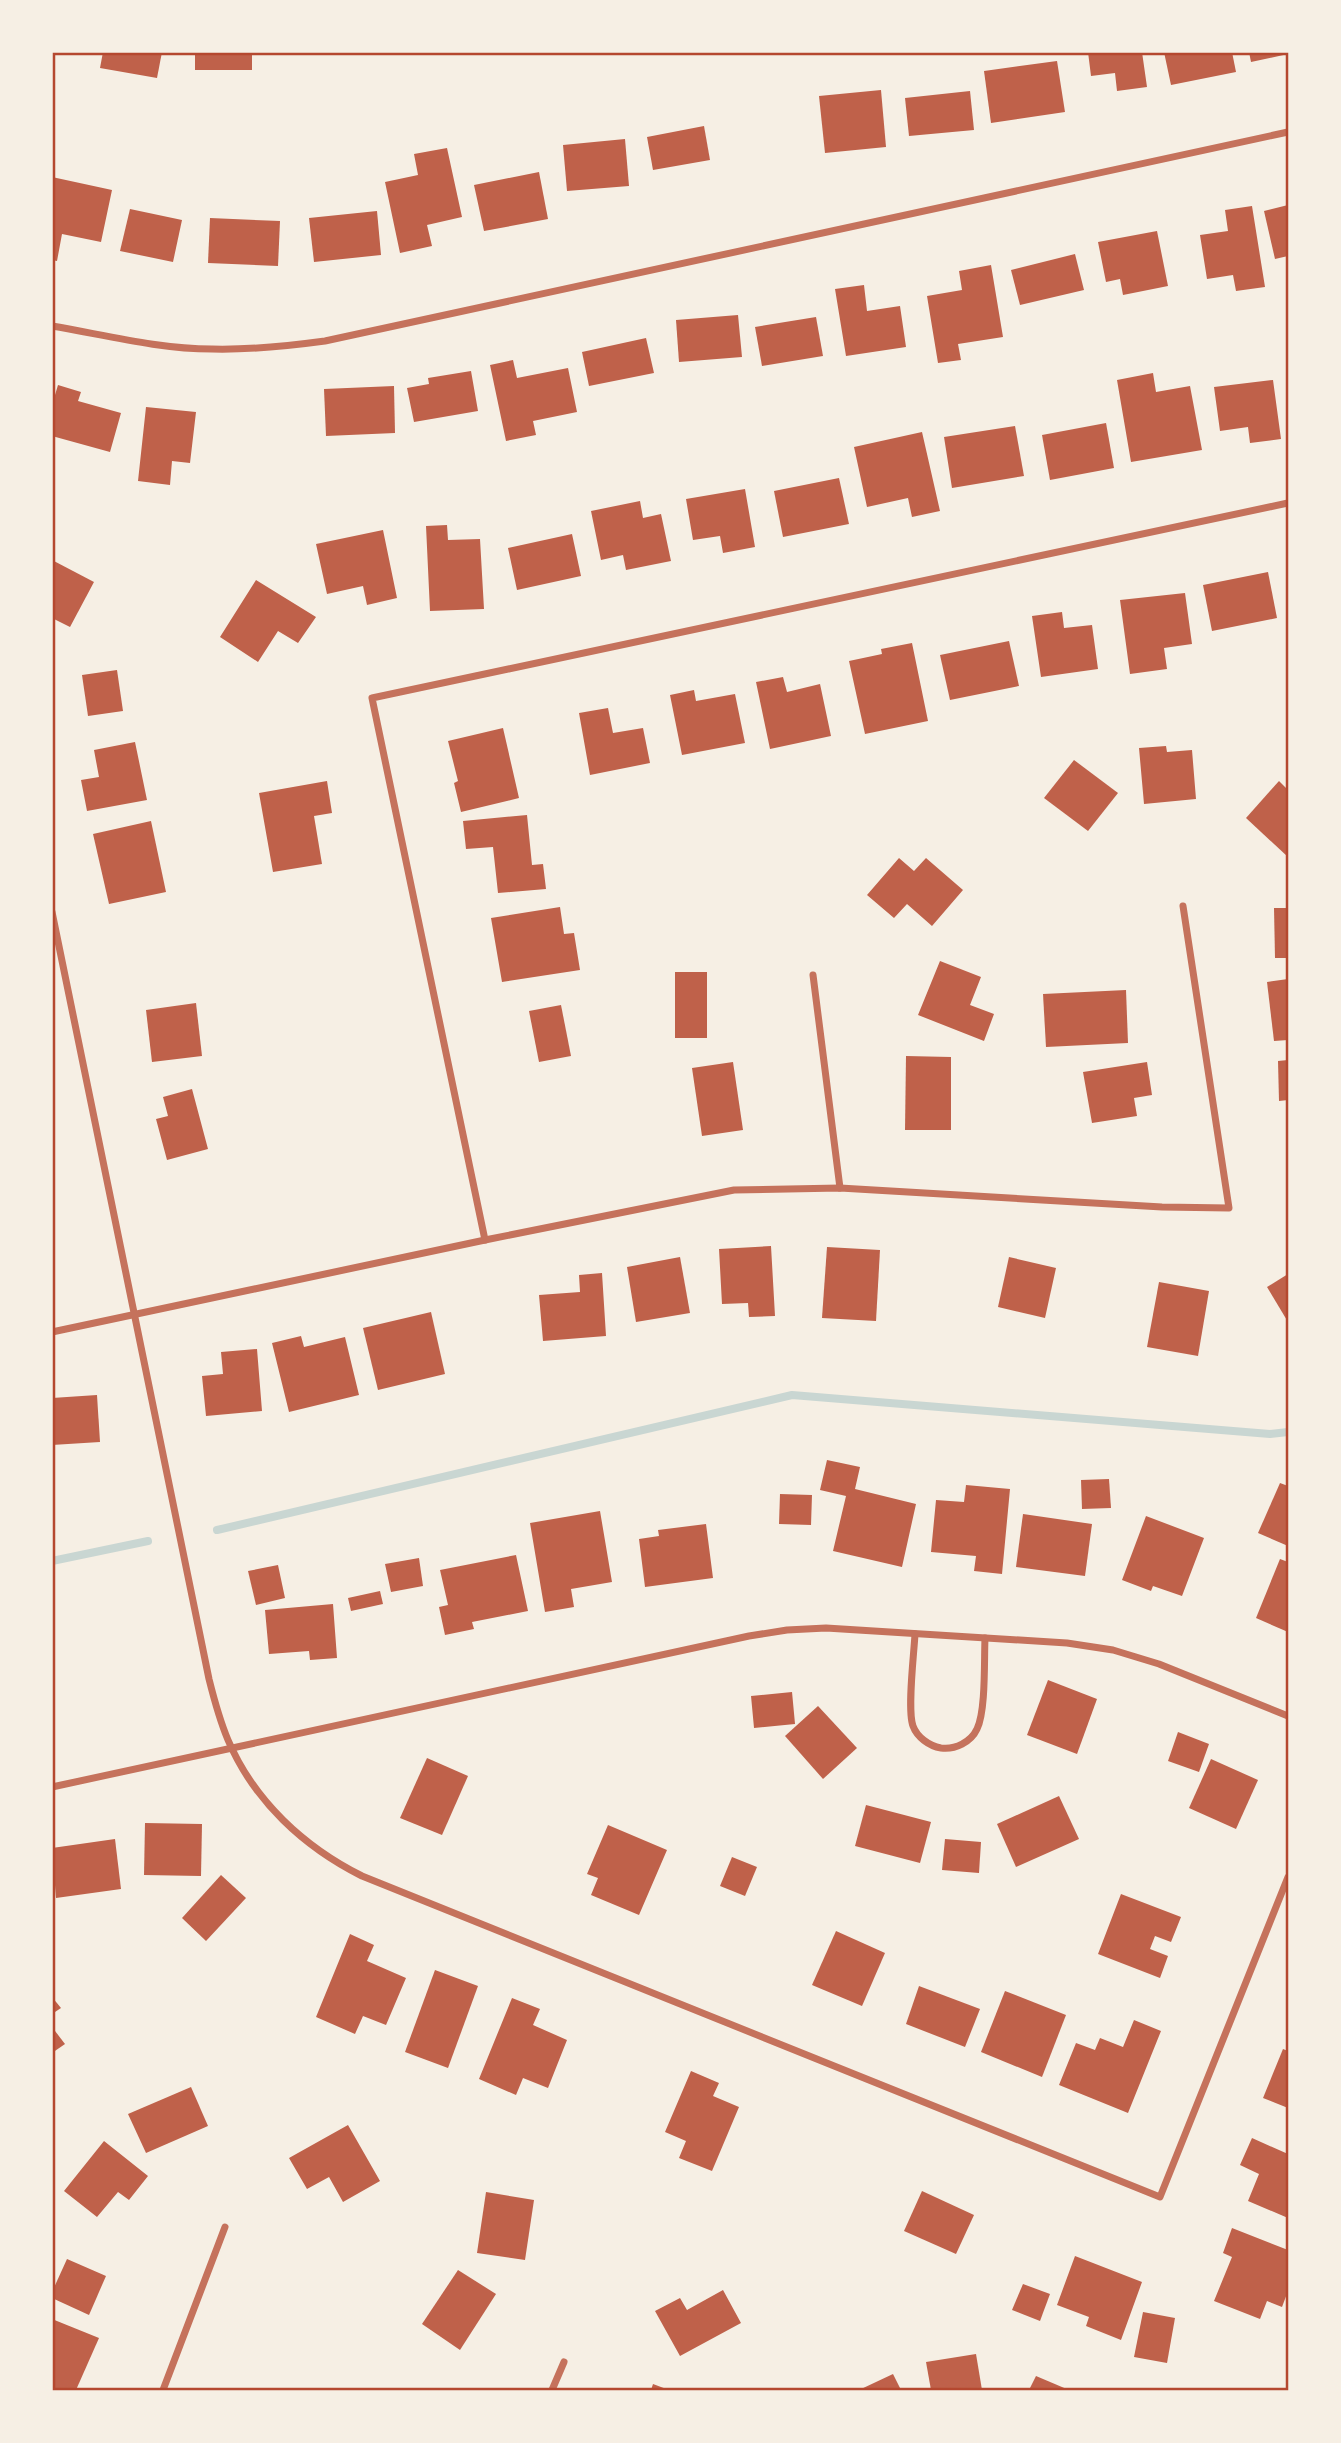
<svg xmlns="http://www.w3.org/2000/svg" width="1341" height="2443" font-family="'Roboto Condensed',sans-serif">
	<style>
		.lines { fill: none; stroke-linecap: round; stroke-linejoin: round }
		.stream { stroke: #c9d6d2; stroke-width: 8 }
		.building { fill: #bf614a }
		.minor { stroke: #c5725c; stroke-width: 7 }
		.neatline { fill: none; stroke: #b5482f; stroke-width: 2.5 }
	</style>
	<rect width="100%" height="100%" fill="#f6efe4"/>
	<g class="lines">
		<g class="stream">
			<path d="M217,1530L792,1395L1270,1434L1288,1432"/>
			<path d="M52,1561L148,1541"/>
		</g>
	</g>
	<g class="building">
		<path d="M103,52H162L157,78L100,68Z"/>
		<rect x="195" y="52" width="57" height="18"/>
		<path d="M1088,52H1142L1147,87L1117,91L1115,73L1091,76Z"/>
		<path d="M1164,52H1232L1236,72L1171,85Z"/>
		<path d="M1249,52H1288V54L1251,62Z"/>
		<path d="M1057,61L1065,112L991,123L984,71Z"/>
		<path d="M881,90L886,147L825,153L819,96Z"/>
		<path d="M970,91L974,130L909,136L905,98Z"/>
		<path d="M704,126L710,160L653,170L647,137Z"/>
		<path d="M625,139L629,186L567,191L563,145Z"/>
		<path d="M447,148L462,217L427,225L432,246L400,253L385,182L418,175L414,154Z"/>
		<path d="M539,172L548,219L484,231L474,185Z"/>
		<path d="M52,177L112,190L101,242L62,234L57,261L52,260Z"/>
		<path d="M1288,205V256L1275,259L1264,211Z"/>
		<path d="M1252,206L1265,287L1236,291L1233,275L1207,279L1200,235L1228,231L1225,210Z"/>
		<path d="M130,209L182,220L173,262L120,251Z"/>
		<path d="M377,211L381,255L314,262L309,218Z"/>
		<path d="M210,218L280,221L278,266L208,263Z"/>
		<path d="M1157,231L1168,286L1123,295L1120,279L1106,282L1098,242Z"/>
		<path d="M1075,254L1084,290L1020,305L1011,270Z"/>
		<path d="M991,265L1003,337L958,344L961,360L938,363L927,296L962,290L959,271Z"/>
		<path d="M864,285L867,311L900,306L906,347L846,356L835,289Z"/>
		<path d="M738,315L742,357L679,362L676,320Z"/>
		<path d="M816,317L823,356L762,366L755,327Z"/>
		<path d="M646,338L654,373L589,386L582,352Z"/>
		<path d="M513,360L517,378L568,368L577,412L533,421L536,435L506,441L490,365Z"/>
		<path d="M471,371L478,411L414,422L407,388L429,384L428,378Z"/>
		<path d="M1153,373L1156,392L1190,386L1202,450L1131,462L1117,380Z"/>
		<path d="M1273,380L1281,439L1250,443L1248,427L1220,431L1214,387Z"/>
		<path d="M58,385L81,392L78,401L121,413L110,452L52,436V405Z"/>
		<path d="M394,386L395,433L326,436L324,389Z"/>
		<path d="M146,407L196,412L190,463L172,461L170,485L138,481Z"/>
		<path d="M1106,423L1114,468L1050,480L1042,435Z"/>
		<path d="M1015,426L1024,476L952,488L944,437Z"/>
		<path d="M922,432L940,511L912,517L908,498L867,507L854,447Z"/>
		<path d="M839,478L849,524L783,537L774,491Z"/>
		<path d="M745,489L755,547L723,553L720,536L693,540L686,499Z"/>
		<path d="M640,501L643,518L661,514L671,561L626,570L623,555L601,560L591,511Z"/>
		<path d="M447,525L448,540L480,539L484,609L430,611L426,526Z"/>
		<path d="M383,530L397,598L367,605L363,586L327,594L316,544Z"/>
		<path d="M572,534L581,576L517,590L508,548Z"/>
		<path d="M52,560L94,582L70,627L52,618Z"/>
		<path d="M1268,572L1277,618L1212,631L1203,585Z"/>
		<path d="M256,580L316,617L298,643L278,631L258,662L220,637Z"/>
		<path d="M1185,593L1192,644L1164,648L1167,669L1130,674L1120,600Z"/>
		<path d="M1062,612L1064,628L1092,625L1098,669L1041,677L1032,616Z"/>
		<path d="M1009,641L1019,686L950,700L940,655Z"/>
		<path d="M912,643L928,721L865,734L849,661L882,654L881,649Z"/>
		<path d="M117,670L123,711L88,716L82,675Z"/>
		<path d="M783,677L787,692L820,684L831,736L770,749L756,682Z"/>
		<path d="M694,690L696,701L735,694L745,743L682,755L670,695Z"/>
		<path d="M608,708L613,733L643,728L650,763L590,775L579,713Z"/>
		<path d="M503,728L519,798L461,812L454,783L458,781L448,741Z"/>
		<path d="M135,742L147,800L87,811L81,780L99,777L94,750Z"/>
		<path d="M1166,746L1167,752L1192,750L1196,799L1144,804L1139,748Z"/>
		<path d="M1074,760L1118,793L1088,831L1044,798Z"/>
		<path d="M327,781L332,813L314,816L322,864L273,872L259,793Z"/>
		<path d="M1279,781L1288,790V857L1246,818Z"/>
		<path d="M527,815L532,865L543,864L546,889L498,893L493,847L466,849L463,821Z"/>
		<path d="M151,821L166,892L109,904L93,834Z"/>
		<path d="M899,858L914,871L926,858L963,890L932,926L907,904L894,918L867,895Z"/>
		<path d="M560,907L564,934L574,933L580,970L502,982L491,918Z"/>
		<path d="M1274,908H1288V958H1275Z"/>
		<path d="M940,961L981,977L970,1005L994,1014L984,1041L918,1015Z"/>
		<rect x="675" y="972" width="32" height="66"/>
		<path d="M1288,979V1040L1274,1041L1267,982Z"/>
		<path d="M1126,990L1128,1043L1046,1047L1043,994Z"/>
		<path d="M196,1003L202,1056L152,1062L146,1010Z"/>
		<path d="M561,1005L571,1056L539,1062L529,1011Z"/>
		<path d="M906,1056L951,1057V1130H905Z"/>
		<path d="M1288,1060V1100L1279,1101L1278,1061Z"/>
		<path d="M733,1062L743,1130L702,1136L692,1068Z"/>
		<path d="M1147,1062L1152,1095L1134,1098L1137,1116L1092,1123L1083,1072Z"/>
		<path d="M192,1089L208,1149L167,1160L156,1119L168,1116L163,1097Z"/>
		<path d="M771,1246L775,1316L749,1317L748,1303L722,1304L719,1249Z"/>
		<path d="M827,1247L880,1250L876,1321L822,1318Z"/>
		<path d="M680,1257L690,1313L636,1322L627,1267Z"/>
		<path d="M1009,1257L1056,1268L1045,1318L998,1307Z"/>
		<path d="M602,1273L606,1336L543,1341L539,1295L580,1292L579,1275Z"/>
		<path d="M1288,1274V1322L1267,1287Z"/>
		<path d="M1159,1282L1209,1291L1198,1356L1147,1347Z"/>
		<path d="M431,1312L445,1374L378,1390L363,1328Z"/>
		<path d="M301,1336L304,1347L345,1337L359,1395L289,1412L272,1343Z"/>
		<path d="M257,1349L262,1411L206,1416L202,1376L223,1374L221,1352Z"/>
		<path d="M97,1395L100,1442L52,1445V1398Z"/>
		<path d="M827,1460L860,1467L855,1489L916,1504L902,1567L833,1551L846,1496L820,1490Z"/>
		<path d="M1109,1479L1111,1508L1082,1509L1081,1480Z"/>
		<path d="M1280,1483L1288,1486V1546L1258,1533Z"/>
		<path d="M966,1485L1010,1489L1002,1574L974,1571L976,1556L931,1552L936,1500L964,1502Z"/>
		<path d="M780,1494L812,1495L811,1525L779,1524Z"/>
		<path d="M600,1511L612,1582L571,1589L574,1607L545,1612L530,1523Z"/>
		<path d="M1023,1514L1092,1524L1085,1576L1016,1567Z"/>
		<path d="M1146,1516L1204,1538L1182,1596L1153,1586L1151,1591L1122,1580Z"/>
		<path d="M706,1524L713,1578L645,1587L639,1539L659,1536L658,1530Z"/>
		<path d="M516,1555L528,1611L472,1622L474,1629L445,1635L439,1607L448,1605L440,1570Z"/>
		<path d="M419,1558L423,1586L391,1592L385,1564Z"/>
		<path d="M1280,1559L1288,1562V1632L1256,1618Z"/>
		<path d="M278,1565L285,1598L256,1605L248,1571Z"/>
		<path d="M380,1591L383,1604L351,1611L348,1598Z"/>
		<path d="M333,1604L337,1658L310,1660L309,1651L269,1654L265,1610Z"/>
		<path d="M1048,1680L1097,1699L1077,1754L1027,1735Z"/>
		<path d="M792,1692L795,1724L754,1728L751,1696Z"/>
		<path d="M818,1706L857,1748L823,1779L785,1736Z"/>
		<path d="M1178,1732L1209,1744L1199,1772L1168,1761Z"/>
		<path d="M427,1758L468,1776L442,1835L400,1818Z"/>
		<path d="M1211,1759L1258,1780L1236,1829L1189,1808Z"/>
		<path d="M1059,1796L1079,1839L1016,1867L997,1824Z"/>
		<path d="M866,1805L931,1822L920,1863L855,1846Z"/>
		<path d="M145,1823L202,1824L201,1876L144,1875Z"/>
		<path d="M608,1825L667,1850L639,1915L591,1895L598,1878L587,1874Z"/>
		<path d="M115,1839L121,1889L56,1898L52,1848Z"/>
		<path d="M945,1839L981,1842L979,1873L942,1870Z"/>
		<path d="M732,1857L757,1867L745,1896L720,1886Z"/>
		<path d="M221,1875L246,1898L206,1941L182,1918Z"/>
		<path d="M1121,1894L1181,1917L1171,1942L1155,1936L1150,1949L1168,1956L1160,1978L1098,1954Z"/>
		<path d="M836,1931L885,1953L862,2006L812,1985Z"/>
		<path d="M350,1934L374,1945L367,1961L406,1978L386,2025L363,2016L355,2034L316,2017Z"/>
		<path d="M435,1970L478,1986L448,2068L405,2052Z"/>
		<path d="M919,1986L980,2009L965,2047L906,2024Z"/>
		<path d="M1005,1991L1066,2015L1042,2077L981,2052Z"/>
		<path d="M52,1997L61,2008L52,2014Z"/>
		<path d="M512,1998L540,2009L533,2025L567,2040L548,2088L523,2078L516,2095L479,2079Z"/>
		<path d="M1134,2020L1161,2031L1128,2113L1059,2085L1076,2043L1095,2050L1100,2038L1123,2047Z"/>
		<path d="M52,2027L65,2044L52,2053Z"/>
		<path d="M1283,2049L1288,2051V2108L1263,2098Z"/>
		<path d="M691,2071L719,2083L713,2096L739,2107L712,2171L679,2158L686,2141L665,2132Z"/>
		<path d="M191,2087L208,2126L146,2153L128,2114Z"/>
		<path d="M348,2125L380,2181L343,2202L329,2177L307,2189L289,2158Z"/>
		<path d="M1252,2138L1288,2154V2218L1248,2201L1259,2174L1240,2165Z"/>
		<path d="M104,2141L148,2176L129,2200L118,2192L97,2217L64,2191Z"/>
		<path d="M922,2191L974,2215L956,2254L904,2231Z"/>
		<path d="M486,2192L534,2200L525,2260L477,2253Z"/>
		<path d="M1232,2228L1288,2250V2291L1282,2307L1267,2301L1260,2319L1214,2301L1232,2257L1223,2253Z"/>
		<path d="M1075,2256L1142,2282L1121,2340L1086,2326L1089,2317L1057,2305Z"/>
		<path d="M67,2259L106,2276L89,2315L52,2298V2292Z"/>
		<path d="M458,2270L496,2294L460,2350L422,2324Z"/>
		<path d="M1023,2284L1050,2294L1040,2321L1012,2310Z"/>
		<path d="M723,2290L741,2323L680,2356L655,2311L680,2298L687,2310Z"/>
		<path d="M1143,2312L1175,2318L1167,2363L1134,2357Z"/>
		<path d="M52,2319L99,2338L76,2390H52Z"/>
		<path d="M976,2354L982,2390H931L926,2362Z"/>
		<path d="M893,2374L901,2390H859Z"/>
		<path d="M1036,2376L1069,2390H1029Z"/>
		<path d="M653,2384L669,2390H651Z"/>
	</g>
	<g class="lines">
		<g class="minor">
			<path d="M52,326C105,335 159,349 212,349C251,350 288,346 325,341L1288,132"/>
			<path d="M52,912L209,1679C214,1699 220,1721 228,1740C254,1801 304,1847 362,1876L1160,2197L1288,1877"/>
			<path d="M813,975L840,1188"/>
			<path d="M485,1240L372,698L1288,503"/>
			<path d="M52,1332L485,1240L734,1190L840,1188L1162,1207L1229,1208L1183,906"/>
			<path d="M915,1634C914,1654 907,1710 913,1726C917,1737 929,1746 941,1748C955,1750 971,1742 977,1729C986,1711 984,1660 985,1638"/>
			<path d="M52,1787L749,1636L787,1630L826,1628L1067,1643L1113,1650L1159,1664L1288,1716"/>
			<path d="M163,2390L225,2227"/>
			<path d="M552,2390L564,2362"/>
		</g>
	</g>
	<rect width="1341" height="2443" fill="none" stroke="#f6efe4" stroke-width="108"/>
	<rect x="54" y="54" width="1233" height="2335" class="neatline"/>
</svg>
